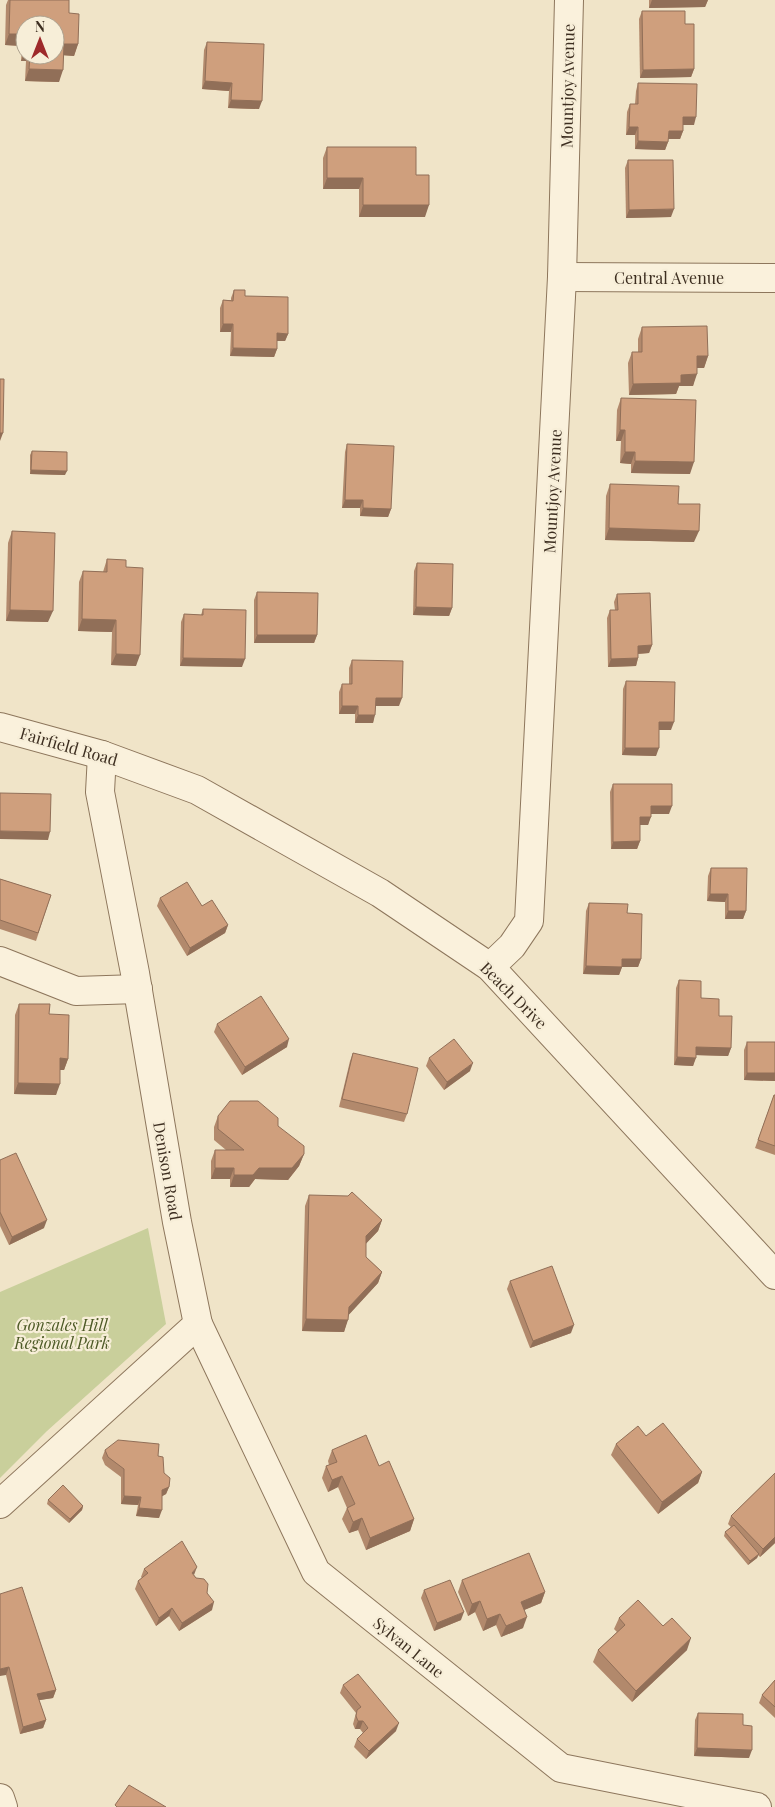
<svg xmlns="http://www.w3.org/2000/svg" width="775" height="1807" font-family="'Playfair Display',serif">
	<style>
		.green { fill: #c9cf9b }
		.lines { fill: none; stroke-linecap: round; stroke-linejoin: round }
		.minor-casing { stroke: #8d765c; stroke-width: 30 }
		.minor { stroke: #faf1dc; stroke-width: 28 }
		.wall { fill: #b2896c; fill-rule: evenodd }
		.shaded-wall { fill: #916f58 }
		.building { fill: #cf9f7d; stroke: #916f58 }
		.labels { text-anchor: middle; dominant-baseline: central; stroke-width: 4.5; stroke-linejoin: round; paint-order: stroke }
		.street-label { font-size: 16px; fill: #3d2e20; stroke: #f7eed8 }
		.park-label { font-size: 16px; font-style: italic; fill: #4d5a26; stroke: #f7eed8 }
	</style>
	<rect width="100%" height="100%" fill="#f0e4c8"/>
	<path class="green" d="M148,1228L166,1324L47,1431L0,1478V1292Z"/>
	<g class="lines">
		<g class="minor-casing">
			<g id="minor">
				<path d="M562,277L775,278"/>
				<path d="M0,727L102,755L197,790L380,893L490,967L775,1275"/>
				<path d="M0,961L76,991L138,989"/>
				<path d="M490,967L512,946L529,921L562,277L569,0"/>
				<path d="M198,1324L316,1572L561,1768L757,1807"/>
				<path d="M0,1504L198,1324L177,1222L135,973L100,792L102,755"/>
				<path d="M0,1798L3,1807"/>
			</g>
		</g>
		<use href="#minor" class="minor"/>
	</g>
	<g class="wall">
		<path d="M8,0H69V13L78,44L74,56L63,55L59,82L25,81L26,61H21L22,46L5,45L6,5ZM25,25L55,55H25Z"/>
		<path d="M649,0H708L705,7L649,8Z"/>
		<path d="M642,11L685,24L694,69L691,77L640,78L639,19Z"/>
		<path d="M207,42L259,109L228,108L229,91L202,89L204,50Z"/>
		<path d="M638,83L694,125H683V131L680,139H668V142L665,150L635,149V135H626L627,112L630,104H635L636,91Z"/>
		<path d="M327,147L416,175L425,217H359V189H323V158Z"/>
		<path d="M628,160L671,217L626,218L625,168Z"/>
		<path d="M234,290L245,296L288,334L285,341H277V349L274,357L230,356L231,332H220V308L223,300H231V298Z"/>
		<path d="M642,327L708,356L704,368H697L693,386H679L676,394L629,395L628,363L632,352H638V339Z"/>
		<path d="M621,398L690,474L631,473V464L620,463L621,441H616L617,410Z"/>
		<path d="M347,444L391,509L388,517L360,516V508H342L345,452Z"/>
		<path d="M32,451L65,475L30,474V455Z"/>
		<path d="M610,484L678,504L694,542L605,540L606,496Z"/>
		<path d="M12,531L48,622L6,621L8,543Z"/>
		<path d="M107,559L126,567L136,666L111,665L112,632L78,631L79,582L83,571L103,572Z"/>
		<path d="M417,563L452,608L449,616L413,615L414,571Z"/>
		<path d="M257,592L317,635L314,643H254V600Z"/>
		<path d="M617,594L652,645L649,653L638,654V658L636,666L608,667L607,618L610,610H615L614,602Z"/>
		<path d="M203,609L242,667L180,666L181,622L184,614L201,615Z"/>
		<path d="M352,660L399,706H376L373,723H355V714H339V692L342,684H349V668Z"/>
		<path d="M626,681L671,730H659L656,756L622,755L623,689Z"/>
		<path d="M613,784L669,814H651L648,825H640V841L637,849H611L610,792Z"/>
		<path d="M711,868L746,911L743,919H725V902L707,901L708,876Z"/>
		<path d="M0,879L51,895L36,941L0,929Z"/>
		<path d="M160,898L202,906L228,925L225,933L187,956L157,906Z"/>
		<path d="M589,903L627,913L641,959L638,967H622L619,975L583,974L586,911Z"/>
		<path d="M679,980L701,998L719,1016L731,1048L728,1056L696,1055L693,1066L674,1065L676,988Z"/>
		<path d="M19,1004L49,1014L68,1059L64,1070H60L56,1095L14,1094L15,1015Z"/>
		<path d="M217,1024L287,1047L242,1075L214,1032Z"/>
		<path d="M747,1042H775V1081L744,1080V1050Z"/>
		<path d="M353,1053L407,1114L404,1122L339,1107L350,1061Z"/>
		<path d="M429,1058L470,1071L444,1090L426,1066Z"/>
		<path d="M774,1095H775V1155L755,1148Z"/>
		<path d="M218,1116L278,1126L304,1154L299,1166L288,1180L255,1179L249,1187H230V1179H211V1161L215,1150H226L214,1140V1127Z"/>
		<path d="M0,1160L44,1228L9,1245L0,1226Z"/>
		<path d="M309,1195L382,1220L378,1231L366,1243V1257L382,1272L378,1283L349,1314L344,1332L302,1331L305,1206Z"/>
		<path d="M510,1281L571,1333L530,1348L507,1289Z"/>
		<path d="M646,1436L702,1472L698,1483L658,1514L611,1455L616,1444Z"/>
		<path d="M105,1450L158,1456L169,1487L166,1494L162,1496L159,1518L136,1516L138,1505L121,1504V1477L105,1465L102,1458Z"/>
		<path d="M332,1450L379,1466L414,1519L410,1531L366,1550L358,1530L349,1533L342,1519L347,1508L338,1487L328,1492L322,1478L326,1466L329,1465L328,1461Z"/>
		<path d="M775,1473V1543L760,1557L758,1555L757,1558L748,1565L724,1536L725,1532L731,1527L728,1524L731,1516Z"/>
		<path d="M48,1500L83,1506L82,1510L69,1523L47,1504Z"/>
		<path d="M144,1569L194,1575L207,1593L212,1610L179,1631L169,1616L156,1626L135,1589L138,1581L142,1578L141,1577Z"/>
		<path d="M462,1580L545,1592L541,1603L524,1610L523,1628L501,1637L496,1625L483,1631L475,1612L468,1616L458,1592Z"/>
		<path d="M424,1590L461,1620L434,1631L421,1598Z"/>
		<path d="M0,1594L56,1690L53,1698L39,1700L46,1720L43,1728L20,1734L6,1675Z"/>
		<path d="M619,1618L663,1626L687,1650L632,1702L593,1662L598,1650L617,1632L614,1629Z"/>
		<path d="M775,1680V1718L759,1703L762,1695Z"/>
		<path d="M343,1685L396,1731L366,1759L354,1747L357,1739L363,1733L360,1729H355L353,1724L356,1713L340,1693Z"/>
		<path d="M698,1713L749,1758L694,1756L695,1720Z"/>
	</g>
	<g class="shaded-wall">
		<path d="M652,0H708L705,7L649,8Z"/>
		<path d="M9,34H25V38L22,46L5,45Z"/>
		<path d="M64,44H78L74,56L60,55Z"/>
		<path d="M25,51V55H28L26,61H21Z"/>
		<path d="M29,69L63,70L59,82L25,81Z"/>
		<path d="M694,69L691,77L640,78L643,70Z"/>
		<path d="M205,81L232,83L229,91L202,89Z"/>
		<path d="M231,100L262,101L259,109L228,108Z"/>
		<path d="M683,117H696L694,125H680Z"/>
		<path d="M629,127H638L635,135H626Z"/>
		<path d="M669,131H683L680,139H666Z"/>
		<path d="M638,141L668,142L665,150L635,149Z"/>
		<path d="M327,178H363L359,189H323Z"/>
		<path d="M363,205H429L425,217H359Z"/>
		<path d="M674,209L671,217L626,218L629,210Z"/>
		<path d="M223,324H233L231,332H220Z"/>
		<path d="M277,333L288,334L285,341H274Z"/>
		<path d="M233,348L277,349L274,357L230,356Z"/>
		<path d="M697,356H708L704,368H693Z"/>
		<path d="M697,374L693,386H679L676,394L629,395L633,384L681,375Z"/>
		<path d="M620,430H625L621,441H616Z"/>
		<path d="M0,433H3L0,441Z"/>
		<path d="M625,452H635L631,464L620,463Z"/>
		<path d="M635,461L694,462L690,474L631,473Z"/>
		<path d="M31,470L67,471L65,475L30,474Z"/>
		<path d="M345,500H363L360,508H342Z"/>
		<path d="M363,508L391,509L388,517L360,516Z"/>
		<path d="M609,528L699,531L694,542L605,540Z"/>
		<path d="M416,607L452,608L449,616L413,615Z"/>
		<path d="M10,610L53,611L48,622L6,621Z"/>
		<path d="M82,619L116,620L112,632L78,631Z"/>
		<path d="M257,635H317L314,643H254Z"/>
		<path d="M652,645L649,653L635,654L638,646Z"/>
		<path d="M116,654L140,655L136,666L111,665Z"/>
		<path d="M183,658L245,659L242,667L180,666Z"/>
		<path d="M638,658L636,666L608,667L611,659Z"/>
		<path d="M376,698H402L399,706H373Z"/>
		<path d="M342,706H358L355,714H339Z"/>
		<path d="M358,715H375L373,723H355Z"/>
		<path d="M659,722H674L671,730H657Z"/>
		<path d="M625,748H659L656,756L622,755Z"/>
		<path d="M651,806H672L669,814H648Z"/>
		<path d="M640,817H651L648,825H637Z"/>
		<path d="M0,831L50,832L48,840L0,839Z"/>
		<path d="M640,841L637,849H611L613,842Z"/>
		<path d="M710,894H728L725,902L707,901Z"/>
		<path d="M728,911H746L743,919H725Z"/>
		<path d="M228,925L225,933L187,956L190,948Z"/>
		<path d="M622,959H641L638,967H619Z"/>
		<path d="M586,966L622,967L619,975L583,974Z"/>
		<path d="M289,1039L287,1047L242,1075L245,1067Z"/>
		<path d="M696,1047L731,1048L728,1056L693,1055Z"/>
		<path d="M677,1057L696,1058L693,1066L674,1065Z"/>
		<path d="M60,1058L68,1059L64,1070H56Z"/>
		<path d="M473,1063L470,1071L444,1090L447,1082Z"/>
		<path d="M747,1073H775V1081L744,1080Z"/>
		<path d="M18,1083L60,1084L56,1095L14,1094Z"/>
		<path d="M304,1154L299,1166L288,1180L255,1179L249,1187H230L234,1175Z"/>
		<path d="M215,1168H234L230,1179H211Z"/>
		<path d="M47,1220L44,1228L9,1245L12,1237Z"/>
		<path d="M382,1220L378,1231L362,1248L366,1236Z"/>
		<path d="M382,1272L378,1283L345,1319L349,1307Z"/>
		<path d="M306,1319L348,1320L344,1332L302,1331Z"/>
		<path d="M574,1325L571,1333L530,1348L533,1341Z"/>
		<path d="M702,1472L698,1483L658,1514L662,1502Z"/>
		<path d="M342,1476L338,1487L328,1492L332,1480Z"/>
		<path d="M169,1487L166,1494L159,1498L162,1490Z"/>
		<path d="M124,1496L141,1497L138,1505L121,1504Z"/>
		<path d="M83,1506L82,1510L69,1523L70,1519Z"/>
		<path d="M139,1508L162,1510L159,1518L136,1516Z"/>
		<path d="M362,1518L358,1530L349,1533L353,1522Z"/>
		<path d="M414,1519L410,1531L366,1550L370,1538Z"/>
		<path d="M775,1537V1543L760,1557L763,1549Z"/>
		<path d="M759,1554L757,1558L748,1565L750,1561Z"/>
		<path d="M197,1567L194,1575L192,1573Z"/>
		<path d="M545,1592L541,1603L517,1613L521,1602Z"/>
		<path d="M480,1601L475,1612L468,1616L472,1604Z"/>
		<path d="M214,1602L212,1610L179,1631L182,1623Z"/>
		<path d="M172,1608L169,1616L156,1626L159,1618Z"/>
		<path d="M464,1612L461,1620L434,1631L437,1623Z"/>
		<path d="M500,1614L496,1625L483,1631L487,1619Z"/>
		<path d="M527,1617L523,1628L501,1637L506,1626Z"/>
		<path d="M691,1638L687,1650L632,1702L636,1691Z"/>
		<path d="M9,1667L6,1675L0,1676V1669Z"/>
		<path d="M56,1690L53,1698L34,1701L37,1694Z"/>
		<path d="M46,1720L43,1728L20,1734L23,1727Z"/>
		<path d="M358,1721H363L360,1729H355Z"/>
		<path d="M399,1723L396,1731L366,1759L369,1751Z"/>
		<path d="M697,1748L752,1750L749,1758L694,1756Z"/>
	</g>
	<g class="building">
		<path d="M10,0H69V13L79,14L78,44H64L63,70L29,69L30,55H55V25H25V34H9Z"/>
		<path d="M642,11H685V24H694V69L643,70Z"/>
		<path d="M207,42L264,44L262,101L231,100L232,83L205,81Z"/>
		<path d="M638,83L697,84L696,117H683V131H669L668,142L638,141V127H629L630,104H638Z"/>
		<path d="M327,147H416V175H429V205H363V178H327Z"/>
		<path d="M628,160H673L674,209L629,210Z"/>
		<path d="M234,290H245V296L288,297V334L277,333V349L233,348V324H223V300L233,301Z"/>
		<path d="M707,326L708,356H697V374L681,375V383L633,384L632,352H642V327Z"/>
		<path d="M0,379H4L3,433H0Z"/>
		<path d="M621,398L696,400L694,462L635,461V452H625V430H620Z"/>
		<path d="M347,444L394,446L391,509L363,508V500H345Z"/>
		<path d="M32,451L67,452V471L31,470Z"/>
		<path d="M610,484L679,486L678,504H700L699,531L609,528Z"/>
		<path d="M12,531L55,533L53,611L10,610Z"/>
		<path d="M107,559L126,560V567L143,568L140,655L116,654V620L82,619L83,571L107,572Z"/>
		<path d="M417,563L453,564L452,608L416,607Z"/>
		<path d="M257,592L318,593L317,635H257Z"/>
		<path d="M650,593L652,645L638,646V658L611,659L610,610H618L617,594Z"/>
		<path d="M203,609L246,610L245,659L183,658L184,614L203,615Z"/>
		<path d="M352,660L403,661L402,698H376L375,715H358V706H342V684H352Z"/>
		<path d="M626,681L675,682L674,722H659V748H625Z"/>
		<path d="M613,784H672V806H651V817H640V841L613,842Z"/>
		<path d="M0,793L51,794L50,832L0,831Z"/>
		<path d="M711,868H747L746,911H728V894H710Z"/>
		<path d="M0,879L51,895L38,933L0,920Z"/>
		<path d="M187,882L202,906L212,900L228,925L190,948L160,898Z"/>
		<path d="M589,903L628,904L627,913L642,914L641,959H622V967L586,966Z"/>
		<path d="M679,980L701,981V998L719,999V1016H732L731,1048L696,1047V1058L677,1057Z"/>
		<path d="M261,996L289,1039L245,1067L217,1024Z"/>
		<path d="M19,1004H50L49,1014L69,1015L68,1059L60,1058V1084L18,1083Z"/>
		<path d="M454,1039L473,1063L447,1082L429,1058Z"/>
		<rect x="747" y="1042" width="28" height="31"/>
		<path d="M353,1053L418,1068L407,1114L342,1099Z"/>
		<path d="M774,1095H775V1146L758,1140Z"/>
		<path d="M230,1101H258L278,1118V1126L304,1146V1154L292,1168H259L253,1175H234V1168H215V1150H244L218,1129V1116Z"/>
		<path d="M16,1153L47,1220L12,1237L0,1212V1160Z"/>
		<path d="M352,1192L382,1220L366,1236V1257L382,1272L349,1307L348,1320L306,1319L309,1195L348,1196Z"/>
		<path d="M552,1266L574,1325L533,1341L510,1281Z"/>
		<path d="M663,1423L702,1472L662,1502L616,1444L638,1426L646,1436Z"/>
		<path d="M366,1435L379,1466L389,1461L414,1519L370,1538L362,1518L353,1522L347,1508L355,1504L342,1476L332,1480L326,1466L337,1462L332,1450Z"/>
		<path d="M118,1440L159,1444L158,1456L163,1457L164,1473L170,1478L169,1487L162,1490V1510L139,1508L141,1497L124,1496V1469L108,1457L105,1450Z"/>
		<path d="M775,1473V1537L763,1549L731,1516Z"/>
		<path d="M63,1485L83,1506L70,1519L48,1500Z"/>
		<path d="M734,1525L759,1554L750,1561L725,1532Z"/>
		<path d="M182,1541L197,1567L192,1573L196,1578L204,1579L208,1584L207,1593L214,1602L182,1623L172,1608L159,1618L138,1581L148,1573L144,1569Z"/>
		<path d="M529,1553L545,1592L521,1602L527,1617L506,1626L500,1614L487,1619L480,1601L472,1604L462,1580Z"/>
		<path d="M450,1580L464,1612L437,1623L424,1590Z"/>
		<path d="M22,1587L56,1690L37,1694L46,1720L23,1727L9,1667L0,1669V1594Z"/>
		<path d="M638,1600L663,1626L672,1618L691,1638L636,1691L598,1650L625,1625L619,1618Z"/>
		<path d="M358,1674L399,1723L369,1751L357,1739L368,1728L363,1721H358L356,1716L357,1710L361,1707L343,1685Z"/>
		<path d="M775,1680V1707L762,1695Z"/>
		<path d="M698,1713L743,1714V1725L752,1726V1750L697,1748Z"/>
		<path d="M129,1785L166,1807H117L115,1805Z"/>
	</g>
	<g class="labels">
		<g class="street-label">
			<text transform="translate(567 86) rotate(-89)">Mountjoy Avenue</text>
			<text x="669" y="277">Central Avenue</text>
			<text transform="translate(552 491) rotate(-87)">Mountjoy Avenue</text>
			<text transform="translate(69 746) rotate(16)">Fairfield Road</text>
			<text transform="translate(514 995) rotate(45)">Beach Drive</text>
			<text transform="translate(168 1171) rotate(80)">Denison Road</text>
			<text transform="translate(409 1647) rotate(39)">Sylvan Lane</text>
		</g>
		<g class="park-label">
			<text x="62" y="1324">Gonzales Hill<tspan x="62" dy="18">Regional Park</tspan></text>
		</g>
	</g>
	<g transform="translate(40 40)"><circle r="24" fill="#f7eed8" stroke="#ada18e"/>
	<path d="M0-4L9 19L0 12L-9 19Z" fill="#9e2a2b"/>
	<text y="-8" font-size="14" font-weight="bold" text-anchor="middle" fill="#3d2e20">N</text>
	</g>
</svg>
